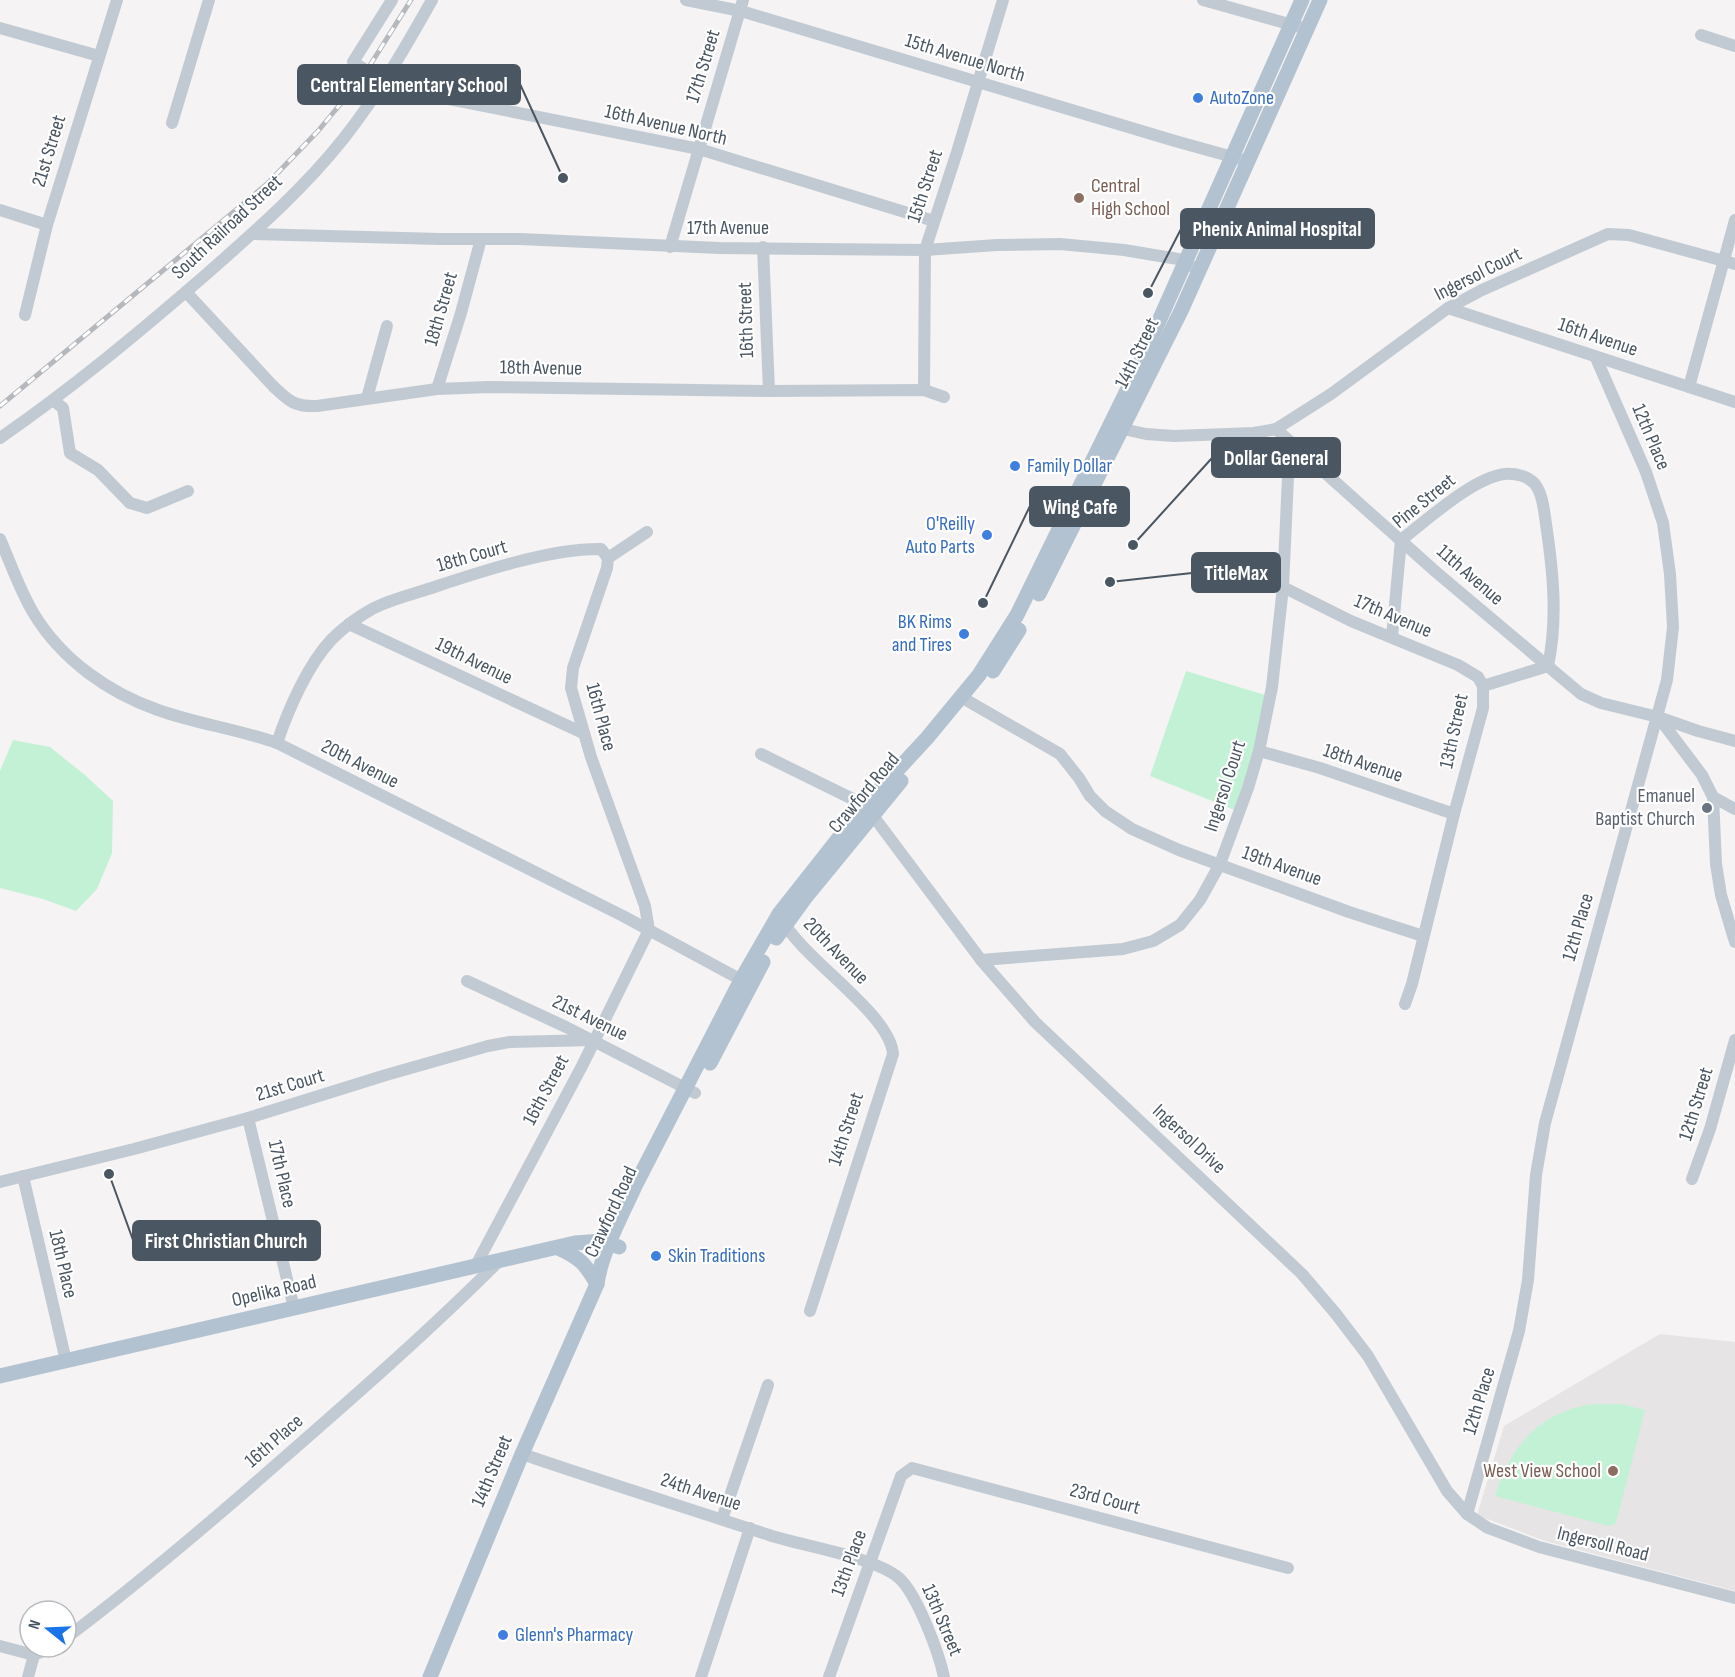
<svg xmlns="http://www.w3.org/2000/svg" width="1735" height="1677" font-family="'Sofia Sans Condensed',sans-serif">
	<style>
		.education { fill: #e6e4e5 }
		.green { fill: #c3f1d5 }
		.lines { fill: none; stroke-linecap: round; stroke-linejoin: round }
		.minor { stroke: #c1cad2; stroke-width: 12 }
		.major { stroke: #b3c2d1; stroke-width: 15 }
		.rail-casing { stroke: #b5b8bd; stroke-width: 5 }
		.rail { stroke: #fff; stroke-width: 3; stroke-dasharray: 9; stroke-linecap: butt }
		.shop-dot { fill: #3f7fe0; stroke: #fff; stroke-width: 2 }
		.education-dot { fill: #8d6e63; stroke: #fff; stroke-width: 2 }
		.worship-dot { fill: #6b7280; stroke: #fff; stroke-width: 2 }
		.labels { text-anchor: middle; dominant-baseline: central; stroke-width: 4.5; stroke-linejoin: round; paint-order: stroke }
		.street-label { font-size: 20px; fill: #4a5661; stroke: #fff }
		.shop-label { font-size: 20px; fill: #366cbe; stroke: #fff; text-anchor: start }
		.education-label { font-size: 20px; fill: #785e54; stroke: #fff; text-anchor: start }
		.worship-label { font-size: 20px; fill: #5b616d; stroke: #fff; text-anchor: end }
		.leader { fill: none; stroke: #4a5661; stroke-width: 2 }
		.callout-dot { fill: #4a5661; stroke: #fff; stroke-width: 2 }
		.callout { fill: #4a5661; stroke: #4a5661; stroke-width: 2 }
		.callout-label { font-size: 21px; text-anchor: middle; font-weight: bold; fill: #fff }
	</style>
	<rect width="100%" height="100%" fill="#f5f3f3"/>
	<path class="education" d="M1660,1334L1735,1342V1591L1545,1541L1477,1515L1504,1426Z"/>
	<g class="green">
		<path d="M1186,671L1265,695L1254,751L1237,811L1150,776Z"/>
		<path d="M13,740L50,747L86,776L113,801L112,853L97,889L76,911L43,899L0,888V771Z"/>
		<path d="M1594,1404H1621L1645,1410L1616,1523L1609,1526L1495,1496C1510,1446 1540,1411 1594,1404Z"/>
	</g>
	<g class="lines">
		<g class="minor">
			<path d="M392,0L353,62L384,82L449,99L699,149L934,221"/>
			<path d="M686,0L741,11L1175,141L1247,161"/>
			<path d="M1203,0L1307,29"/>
			<path d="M0,28L99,56"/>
			<path d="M1701,35L1735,46"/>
			<path d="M172,123L209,0"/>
			<path d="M0,210L47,225"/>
			<path d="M253,234L440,239H520L719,248L925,250L997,245L1060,244L1124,250L1178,259L1193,267"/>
			<path d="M670,247L743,0"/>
			<path d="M763,247L769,391"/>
			<path d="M186,292L273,386C289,401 294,407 317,406L437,389L489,387L769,391L924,390L944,397"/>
			<path d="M1448,308L1735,402"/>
			<path d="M25,315L47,225L117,0"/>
			<path d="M1689,387L1735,220"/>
			<path d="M437,389L461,313L481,239"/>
			<path d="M924,390L925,250L957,152L1003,0"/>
			<path d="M367,398L387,326"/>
			<path d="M53,400L63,408L70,453L98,470L130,503L147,508L188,491"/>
			<path d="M1116,425L1123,429L1146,434L1174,436L1254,433L1276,429L1331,394L1448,308L1482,290L1608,234L1629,235L1735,264"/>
			<path d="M1276,429L1436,572L1581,694L1601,703L1658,717L1698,731L1735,741"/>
			<path d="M0,438C71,389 137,334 202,278C252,234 303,190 344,138C378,95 405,48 432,0"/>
			<path d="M0,539C11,564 20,591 34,614C62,660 109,693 158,710C197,724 238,729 277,743L623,916L747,983"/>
			<path d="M1283,587L1351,621L1458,665L1478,677L1483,686V708L1454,814L1412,984L1405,1004"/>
			<path d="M349,624L583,733"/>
			<path d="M1392,637L1401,540C1427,520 1474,477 1505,474C1515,473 1528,476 1535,484C1543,495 1544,511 1546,524C1553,571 1558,619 1548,666"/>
			<path d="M1483,686L1548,666"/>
			<path d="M961,697L1060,754L1079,778L1090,796L1105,811L1132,829L1179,850L1349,912L1423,936"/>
			<path d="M1659,718L1702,775L1713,797L1735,809"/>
			<path d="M277,743C288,710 308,664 332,639C344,627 358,617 372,609C389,600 410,595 428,589C477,573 550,548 601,549L608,558"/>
			<path d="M1259,751L1320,768L1454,814"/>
			<path d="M761,754L865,805L981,960L1035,1022L1302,1274L1336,1314L1368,1356L1447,1491L1467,1514L1488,1528L1539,1547L1735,1598"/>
			<path d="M1713,797L1716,864L1721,895L1735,942"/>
			<path d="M781,918C802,959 890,1013 893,1054L810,1311"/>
			<path d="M981,960L1123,949L1153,941L1180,925L1200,900L1220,864L1248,788L1259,751L1272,687L1283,587L1288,477L1293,443"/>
			<path d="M467,981L566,1027L695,1093"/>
			<path d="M248,1118L294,1308"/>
			<path d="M23,1176L66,1361"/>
			<path d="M1692,1179L1710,1129L1735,1040"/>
			<path d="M0,1182L134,1149L248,1118L386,1075L488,1046L510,1042L594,1040"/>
			<path d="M475,1267L582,1066L649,930L645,906L591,757L571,688L573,668L607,568L608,558L647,532"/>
			<path d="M522,1454C604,1482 687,1508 769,1535C802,1546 875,1557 899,1578C917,1594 939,1653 944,1677"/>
			<path d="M1467,1514L1519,1331L1528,1280L1536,1175L1545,1123L1667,680L1673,627L1670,574L1663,523L1646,472L1596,358"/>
			<path d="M722,1519L768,1385"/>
			<path d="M66,1638C134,1587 199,1532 262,1477C342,1407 422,1338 497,1263"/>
			<path d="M0,1646L34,1655"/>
			<path d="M28,1677L34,1655L52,1647"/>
			<path d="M701,1677L750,1528"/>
			<path d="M829,1677L901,1476L912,1468L1288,1568"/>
		</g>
		<g class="major">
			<path d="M1039,594L1181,311L1320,0"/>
			<path d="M993,671L1019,630"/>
			<path d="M776,938L805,898L901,781"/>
			<path d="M710,1063L763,962"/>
			<path d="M558,1248C580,1258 585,1263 597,1284"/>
			<path d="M0,1376L575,1243L602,1241L619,1247"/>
			<path d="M430,1677L522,1454L597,1284C601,1253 623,1213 636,1184L741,980L779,914L865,805L927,738L979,675L1017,615L1138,368L1302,0"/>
		</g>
		<g class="rail-casing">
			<path id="rail" d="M0,406L267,184L318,131L362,78L411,0"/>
		</g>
		<use href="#rail" class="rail"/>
	</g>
	<g class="shop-dot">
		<circle cx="1198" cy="98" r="6"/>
		<circle cx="1015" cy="466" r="6"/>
		<circle cx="987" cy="535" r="6"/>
		<circle cx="964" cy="634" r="6"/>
		<circle cx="656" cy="1256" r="6"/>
		<circle cx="503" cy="1635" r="6"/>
	</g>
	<g class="education-dot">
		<circle cx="1079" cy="198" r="6"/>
		<circle cx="1613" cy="1471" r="6"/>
	</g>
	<circle class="worship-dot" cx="1707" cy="808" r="6"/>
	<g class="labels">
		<g class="street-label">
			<text transform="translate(965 58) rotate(17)">15th Avenue North</text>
			<text transform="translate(703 66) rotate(-73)">17th Street</text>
			<text transform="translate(666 125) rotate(13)">16th Avenue North</text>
			<text transform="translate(49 151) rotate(-73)">21st Street</text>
			<text transform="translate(925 186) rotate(-72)">15th Street</text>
			<text transform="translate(227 227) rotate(-43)">South Railroad Street</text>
			<text x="728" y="228">17th Avenue</text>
			<text transform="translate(1478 274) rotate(-27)">Ingersol Court</text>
			<text transform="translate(441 309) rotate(-74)">18th Street</text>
			<text transform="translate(746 320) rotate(-92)">16th Street</text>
			<text transform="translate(1598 337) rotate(19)">16th Avenue</text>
			<text transform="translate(1137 353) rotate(-64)">14th Street</text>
			<text transform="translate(541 368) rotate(1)">18th Avenue</text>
			<text transform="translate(1651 437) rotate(67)">12th Place</text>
			<text transform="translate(1424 501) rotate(-39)">Pine Street</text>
			<text transform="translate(472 556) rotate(-16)">18th Court</text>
			<text transform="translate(1470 575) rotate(41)">11th Avenue</text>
			<text transform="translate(1393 616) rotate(23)">17th Avenue</text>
			<text transform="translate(474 661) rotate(26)">19th Avenue</text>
			<text transform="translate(601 717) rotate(75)">16th Place</text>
			<text transform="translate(1454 731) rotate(-78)">13th Street</text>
			<text transform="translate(1363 763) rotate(19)">18th Avenue</text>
			<text transform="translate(360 764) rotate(27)">20th Avenue</text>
			<text transform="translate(1225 786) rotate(-72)">Ingersol Court</text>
			<text transform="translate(864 793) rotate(-50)">Crawford Road</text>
			<text transform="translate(1282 866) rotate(20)">19th Avenue</text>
			<text transform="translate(1578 927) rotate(-74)">12th Place</text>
			<text transform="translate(836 951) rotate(46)">20th Avenue</text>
			<text transform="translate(590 1018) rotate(26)">21st Avenue</text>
			<text transform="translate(290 1085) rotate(-17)">21st Court</text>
			<text transform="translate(546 1090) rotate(-62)">16th Street</text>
			<text transform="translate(1696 1104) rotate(-73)">12th Street</text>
			<text transform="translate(846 1129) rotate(-72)">14th Street</text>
			<text transform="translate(1189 1139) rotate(43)">Ingersol Drive</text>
			<text transform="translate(282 1174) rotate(77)">17th Place</text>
			<text transform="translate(611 1212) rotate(-65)">Crawford Road</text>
			<text transform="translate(63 1264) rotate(77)">18th Place</text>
			<text transform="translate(274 1291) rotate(-13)">Opelika Road</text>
			<text transform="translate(1479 1401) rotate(-73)">12th Place</text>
			<text transform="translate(274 1441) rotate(-41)">16th Place</text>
			<text transform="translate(492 1471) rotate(-67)">14th Street</text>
			<text transform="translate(701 1492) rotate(18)">24th Avenue</text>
			<text transform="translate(1105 1499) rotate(15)">23rd Court</text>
			<text transform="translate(1603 1544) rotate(14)">Ingersoll Road</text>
			<text transform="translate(849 1563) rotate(-70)">13th Place</text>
			<text transform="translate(942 1620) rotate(67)">13th Street</text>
		</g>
		<g class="shop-label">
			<text x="1210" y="98">AutoZone</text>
			<text x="1027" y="466">Family Dollar</text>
			<text x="975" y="524" text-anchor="end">O'Reilly<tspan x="975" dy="23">Auto Parts</tspan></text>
			<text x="952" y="622" text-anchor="end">BK Rims<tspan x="952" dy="23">and Tires</tspan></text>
			<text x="668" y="1256">Skin Traditions</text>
			<text x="515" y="1635">Glenn's Pharmacy</text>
		</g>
		<g class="education-label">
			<text x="1091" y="186">Central<tspan x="1091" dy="23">High School</tspan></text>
			<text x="1601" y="1471" text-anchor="end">West View School</text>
		</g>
		<g class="worship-label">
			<text x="1695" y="796">Emanuel<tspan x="1695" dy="23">Baptist Church</tspan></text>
		</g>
	</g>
	<path class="leader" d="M563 178L520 84M1148 293L1181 229M1133 545L1212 458M983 603L1030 506M1110 582L1192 573M109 1174L133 1240"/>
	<g class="callout-dot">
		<circle cx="563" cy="178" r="6"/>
		<circle cx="1148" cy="293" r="6"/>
		<circle cx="1133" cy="545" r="6"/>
		<circle cx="983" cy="603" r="6"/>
		<circle cx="1110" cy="582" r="6"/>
		<circle cx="109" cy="1174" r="6"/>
	</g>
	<g class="callout">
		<rect x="298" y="65" width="222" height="39" rx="6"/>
		<rect x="1181" y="209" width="193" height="39" rx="6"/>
		<rect x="1212" y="438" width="128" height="39" rx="6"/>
		<rect x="1030" y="487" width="99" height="39" rx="6"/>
		<rect x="1192" y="553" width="88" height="39" rx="6"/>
		<rect x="133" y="1221" width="187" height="39" rx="6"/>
	</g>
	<g class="callout-label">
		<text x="409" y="92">Central Elementary School</text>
		<text x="1277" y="236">Phenix Animal Hospital</text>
		<text x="1276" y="465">Dollar General</text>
		<text x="1080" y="514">Wing Cafe</text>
		<text x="1236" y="580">TitleMax</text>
		<text x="226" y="1248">First Christian Church</text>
	</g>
	<g transform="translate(48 1629) rotate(288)"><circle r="28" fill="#ffffff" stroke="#b7bbc0" stroke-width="1.5"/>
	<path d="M0-4.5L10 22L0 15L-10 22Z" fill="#1a73e8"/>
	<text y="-9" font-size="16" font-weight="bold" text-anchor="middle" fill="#4a5661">N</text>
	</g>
</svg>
